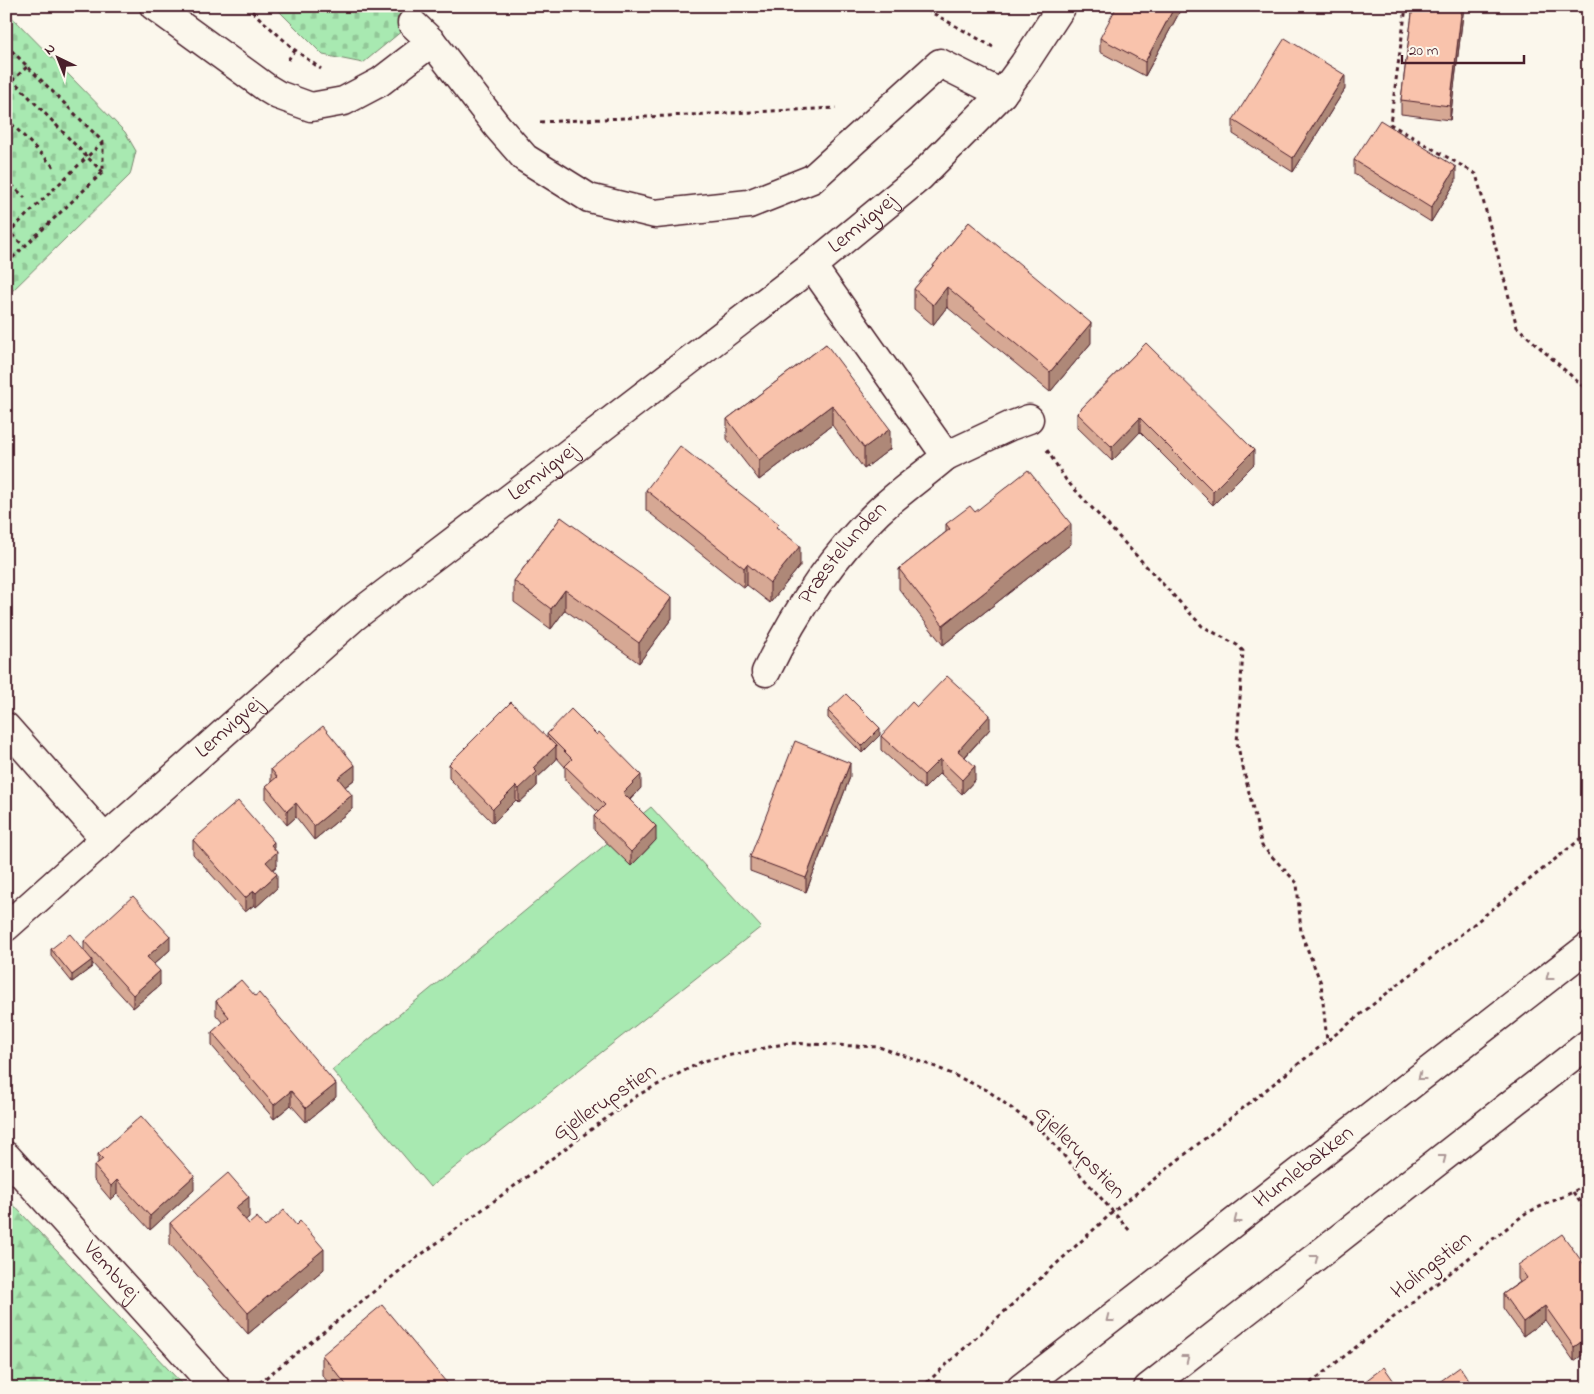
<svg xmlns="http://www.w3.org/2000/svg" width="1594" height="1394" font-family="'Indie Flower',sans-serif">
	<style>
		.grass { fill: #a8e9b1; stroke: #79846e }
		.forest { fill: url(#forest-firs); stroke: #79846e }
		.cemetery { fill: url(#cemetery-stones); stroke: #79846e }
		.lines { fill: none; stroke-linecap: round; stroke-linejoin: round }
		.minor-casing { stroke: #4a1f2b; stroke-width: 31 }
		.path { stroke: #4a1f2b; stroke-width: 3; stroke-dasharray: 4 4; stroke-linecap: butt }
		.minor { stroke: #fbf7ec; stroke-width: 28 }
		.wall { fill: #d6a894; stroke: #4a1f2b }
		.shaded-wall { fill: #ae8878; stroke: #4a1f2b }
		.building { fill: #f9c3ac; stroke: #4a1f2b }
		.oneway { stroke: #ab9695 }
		.labels { text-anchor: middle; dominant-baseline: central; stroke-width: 4; stroke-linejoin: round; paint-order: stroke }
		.street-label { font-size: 22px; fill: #4a1f2b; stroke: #fbf7ec }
	</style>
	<defs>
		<pattern id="forest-firs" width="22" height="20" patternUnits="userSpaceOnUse" patternTransform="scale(1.25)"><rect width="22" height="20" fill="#a8e9b1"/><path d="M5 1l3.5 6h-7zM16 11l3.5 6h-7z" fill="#92c798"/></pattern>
		<pattern id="cemetery-stones" width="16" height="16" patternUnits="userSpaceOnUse" patternTransform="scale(1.25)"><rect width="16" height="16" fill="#a8e9b1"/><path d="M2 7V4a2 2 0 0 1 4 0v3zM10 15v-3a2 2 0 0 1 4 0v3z" fill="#92c798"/></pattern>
	</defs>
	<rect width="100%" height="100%" fill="#fbf7ec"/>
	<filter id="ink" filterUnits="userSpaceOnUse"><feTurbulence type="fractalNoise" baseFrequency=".02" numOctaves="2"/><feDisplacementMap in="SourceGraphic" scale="10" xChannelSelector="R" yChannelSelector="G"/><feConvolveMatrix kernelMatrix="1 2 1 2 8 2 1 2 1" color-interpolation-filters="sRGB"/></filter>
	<g filter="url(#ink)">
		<path class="grass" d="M651,807L761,927L430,1187L332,1070Z"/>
		<path class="forest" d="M6,1197L186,1388H6Z"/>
		<g class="cemetery">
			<path d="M274,6H432L363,63L323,55Z"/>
			<path d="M6,11L125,132L136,151L130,175L6,297Z"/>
		</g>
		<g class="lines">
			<g class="minor-casing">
				<g id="minor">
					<path d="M154,6L268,89L278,95L311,107L344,101L380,82L432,42"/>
					<path d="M412,23L432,42L497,126L525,158L589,198L655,214L749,204L812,179L940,63L1002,94"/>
					<path d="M946,456L1010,426L1029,419"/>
					<path id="s1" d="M766,672C795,612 830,558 878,512C899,492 924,475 946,456L812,266"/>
					<path d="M6,727L105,839"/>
					<path id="s2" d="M6,927L354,617L526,486L812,266L920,177L1002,94L1024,64L1062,6"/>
					<path id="s3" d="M6,1156L216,1388"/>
					<path id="s4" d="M1021,1388L1588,947"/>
					<path d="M1148,1388L1588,1044"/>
				</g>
			</g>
			<g class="path">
				<path d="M246,6L295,50L321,69"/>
				<path d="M920,6L993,47"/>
				<path d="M1404,6L1406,7L1390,124L1476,174L1517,327L1588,391"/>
				<path d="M6,45L103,142V172L6,264"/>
				<path d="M288,60L295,50"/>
				<path d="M6,73L87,157L6,235"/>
				<path d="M6,86L27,67"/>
				<path d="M6,118L56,169"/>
				<path d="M540,122L836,108"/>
				<path d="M103,142L87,157L103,172"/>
				<path d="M6,179L25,198"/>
				<path d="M6,229L24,246"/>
				<path d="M1047,450L1066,480L1202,626L1237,645L1243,651L1237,743L1262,846L1297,883L1301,933L1321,983L1327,1041"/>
				<path d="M1573,1192L1588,1213"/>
				<path d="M253,1388L407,1265L638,1095L703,1061L788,1043L879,1047L936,1067L987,1090L1043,1132L1130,1231"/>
				<path d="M921,1388L1114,1211L1588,833"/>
				<path d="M1304,1388L1526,1213L1573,1192L1588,1183"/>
			</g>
			<use href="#minor" class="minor"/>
		</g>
		<g class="wall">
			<path d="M1179,6V13L1145,76L1100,52V38Z"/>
			<path d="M1413,6H1464L1450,120L1401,114V100Z"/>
			<path d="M1345,89L1293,172L1233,134V120Z"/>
			<path d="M1354,160L1456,181L1431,222L1354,174Z"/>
			<path d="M969,222L1091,343L1050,392L947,307L933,325L914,309V289Z"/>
			<path d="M1146,343L1254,464L1213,505L1140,432L1112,461L1077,427V413Z"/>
			<path d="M826,344L890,449L864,469L832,425L759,480L727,439V419Z"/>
			<path d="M646,490L779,529L800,566L770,603L747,585L744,588L646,510Z"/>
			<path d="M975,512L1071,544L943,645L899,589V569L946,532V524Z"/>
			<path d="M561,517L672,618L639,663L565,610L551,629L514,602V581Z"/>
			<path d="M828,711L880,735L862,753L828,718Z"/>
			<path d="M990,729L965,757L975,780L962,794L940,773L924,789L881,750V736Z"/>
			<path d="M547,734L641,788L630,800L656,840L631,866L594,830V816L598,812L565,780V767L556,757V760L537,778V786L519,803L516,800L493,823L449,778V764L547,737Z"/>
			<path d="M271,769L355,779L345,787L352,809L314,840L296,817L287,825L266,800V786L271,782Z"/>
			<path d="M850,777L806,892L750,871V857Z"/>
			<path d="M193,840L274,848L277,866L273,869L277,888L256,907L254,905L245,912L193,854Z"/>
			<path d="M84,941L170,950L154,964L160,985L133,1008L92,963V967L72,982L51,956V949L84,951Z"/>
			<path d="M216,1001L336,1097L306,1122L291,1105L274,1119L212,1046V1032L223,1023L216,1015Z"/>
			<path d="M98,1154L194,1190L150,1230L117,1194L111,1200L94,1180V1166L98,1163Z"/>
			<path d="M249,1217L245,1220L249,1224L265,1227L324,1269L248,1334L170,1244V1223Z"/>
			<path d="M1518,1265L1588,1270L1574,1361L1545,1320L1523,1336L1503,1308V1294L1520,1282L1518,1279Z"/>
			<path d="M322,1355L451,1388H333L322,1375Z"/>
			<path d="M1364,1382L1396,1388H1364Z"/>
		</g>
		<g class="shaded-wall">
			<path d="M1175,6H1179V13L1145,76V62Z"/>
			<path d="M1462,6H1464L1450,120V106Z"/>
			<path d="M1345,75V89L1293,172V158Z"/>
			<path d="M1456,167V181L1431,222V208Z"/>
			<path d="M947,287V307L933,325V305Z"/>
			<path d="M1091,323V343L1050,392V372Z"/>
			<path d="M832,405V425L759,480V460Z"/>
			<path d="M1140,418V432L1112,461V447Z"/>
			<path d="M890,429V449L864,469V448Z"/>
			<path d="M1254,450V464L1213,505V491Z"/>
			<path d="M1071,524V544L943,645V625Z"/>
			<path d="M800,546V566L770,603V583Z"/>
			<path d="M747,564V585L744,588V568Z"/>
			<path d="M565,590V610L551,629V609Z"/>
			<path d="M672,597V618L639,663V643Z"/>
			<path d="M990,715V729L958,764V751Z"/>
			<path d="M880,728V735L862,753V746Z"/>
			<path d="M556,746V760L537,778V786L519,803V789L533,768Z"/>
			<path d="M940,759V773L924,789V775Z"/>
			<path d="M850,763V777L806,892V878Z"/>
			<path d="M355,765V779L338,792V778Z"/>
			<path d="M975,766V780L962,794V780Z"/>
			<path d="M641,775V788L623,806V793Z"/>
			<path d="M516,786V800L493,823V809Z"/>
			<path d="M352,795V809L314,840V826Z"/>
			<path d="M296,803V817L287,825V811Z"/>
			<path d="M656,826V840L631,866V852Z"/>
			<path d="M274,842V855L277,852V866L266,875V862L271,845Z"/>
			<path d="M277,874V888L256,907V893Z"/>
			<path d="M254,891V905L245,912V898Z"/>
			<path d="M170,936V950L147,970V957Z"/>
			<path d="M92,960V967L72,982V975Z"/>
			<path d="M160,971V985L133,1008V995Z"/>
			<path d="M336,1084V1097L306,1122V1108Z"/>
			<path d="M291,1091V1105L274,1119V1105Z"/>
			<path d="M194,1176V1190L150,1230V1216Z"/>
			<path d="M117,1180V1194L111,1200V1186Z"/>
			<path d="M249,1197V1217L235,1229V1208Z"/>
			<path d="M324,1249V1269L248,1334V1313Z"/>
			<path d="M1545,1306V1320L1523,1336V1322Z"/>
			<path d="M1588,1337V1351L1574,1361V1347Z"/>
		</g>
		<g class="building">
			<path d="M1117,6H1175L1145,62L1100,38Z"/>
			<path d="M1413,6H1462L1450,106L1401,100Z"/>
			<path d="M1285,38L1345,75L1293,158L1233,120Z"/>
			<path d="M1380,120L1456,167L1431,208L1354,160Z"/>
			<path d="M969,222L1091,323L1050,372L947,287L933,305L914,289Z"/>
			<path d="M1146,343L1254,450L1213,491L1140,418L1112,447L1077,413Z"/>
			<path d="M826,344L890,429L864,448L832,405L759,460L727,419Z"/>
			<path d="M680,446L779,524L776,527L800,546L770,583L747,564L744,568L646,490Z"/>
			<path d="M1028,470L1071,524L943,625L899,569L950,529L946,524L970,506L975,512Z"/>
			<path d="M561,517L672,597L639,643L565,590L551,609L514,581Z"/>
			<path d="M947,676L990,715L958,751L975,766L962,780L940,759L924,775L881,736L912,702L917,707Z"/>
			<path d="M846,694L880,728L862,746L828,711Z"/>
			<path d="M511,702L556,746L533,768L537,772L519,789L516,786L493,809L449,764Z"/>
			<path d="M571,709L597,735L599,732L641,775L623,793L656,826L631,852L594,816L605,805L565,766L572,759L547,734Z"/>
			<path d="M323,726L355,765L338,778L352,795L314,826L296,803L287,811L266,786L277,777L271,769Z"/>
			<path d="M795,741L850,763L806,878L750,857Z"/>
			<path d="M238,801L274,842L271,845L277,852L266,862L277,874L256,893L254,891L245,898L193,840Z"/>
			<path d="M133,896L170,936L147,957L160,971L133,995L84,941Z"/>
			<path d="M70,934L92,960L72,975L51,949Z"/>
			<path d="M241,980L255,996L259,993L336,1084L306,1108L291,1091L274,1105L212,1032L229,1017L216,1001Z"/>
			<path d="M141,1116L194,1176L150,1216L117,1180L111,1186L94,1166L103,1159L98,1154Z"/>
			<path d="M228,1173L249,1197L235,1208L249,1224L257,1217L265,1227L284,1210L296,1225L300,1221L324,1249L248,1313L170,1223Z"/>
			<path d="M1562,1234L1588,1270V1337L1574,1347L1545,1306L1523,1322L1503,1294L1527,1278L1518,1265Z"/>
			<path d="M382,1305L451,1388H349L322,1355Z"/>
			<path d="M1384,1367L1396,1384L1391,1388H1368L1364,1382Z"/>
			<path d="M1460,1367L1474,1388H1431Z"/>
		</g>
		<defs><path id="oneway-chevron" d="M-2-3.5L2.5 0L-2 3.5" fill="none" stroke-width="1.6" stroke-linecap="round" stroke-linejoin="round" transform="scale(1.25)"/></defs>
		<g class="oneway">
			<use href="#oneway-chevron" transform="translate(1549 977) rotate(142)"/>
			<use href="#oneway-chevron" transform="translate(1421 1077) rotate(142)"/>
			<use href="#oneway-chevron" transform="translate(1443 1158) rotate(-38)"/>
			<use href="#oneway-chevron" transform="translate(1237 1220) rotate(142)"/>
			<use href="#oneway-chevron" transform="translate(1315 1258) rotate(-38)"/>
			<use href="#oneway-chevron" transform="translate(1109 1319) rotate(142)"/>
			<use href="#oneway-chevron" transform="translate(1186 1358) rotate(-38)"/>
		</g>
	</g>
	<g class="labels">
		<g class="street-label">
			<text stroke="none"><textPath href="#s2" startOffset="1109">Lemvigvej</textPath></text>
			<text stroke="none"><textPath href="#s2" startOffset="704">Lemvigvej</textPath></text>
			<text stroke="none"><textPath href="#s1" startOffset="142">Præstelunden</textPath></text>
			<text stroke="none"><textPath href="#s2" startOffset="299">Lemvigvej</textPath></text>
			<text transform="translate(605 1103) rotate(-34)">Gjellerupstien</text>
			<text transform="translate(1079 1153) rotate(46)">Gjellerupstien</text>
			<text stroke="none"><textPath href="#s4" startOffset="359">Humlebakken</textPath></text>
			<text transform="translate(1432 1266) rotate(-38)">Holingstien</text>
			<text stroke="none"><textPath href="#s3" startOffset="156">Vembvej</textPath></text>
		</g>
	</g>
	<rect width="1594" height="1394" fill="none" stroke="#fbf7ec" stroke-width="25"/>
	<rect x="12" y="12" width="1569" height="1369" fill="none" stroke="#4a1f2b" stroke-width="2" filter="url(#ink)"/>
	<g transform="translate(58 58) rotate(317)" stroke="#fbf7ec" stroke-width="4" paint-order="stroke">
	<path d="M0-4L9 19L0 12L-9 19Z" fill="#4a1f2b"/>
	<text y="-8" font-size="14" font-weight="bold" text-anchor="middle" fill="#4a1f2b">N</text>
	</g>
	<path d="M1402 55v8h122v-8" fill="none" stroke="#4a1f2b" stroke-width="2.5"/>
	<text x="1409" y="55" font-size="15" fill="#4a1f2b" stroke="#fbf7ec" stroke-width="4" paint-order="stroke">20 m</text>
</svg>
